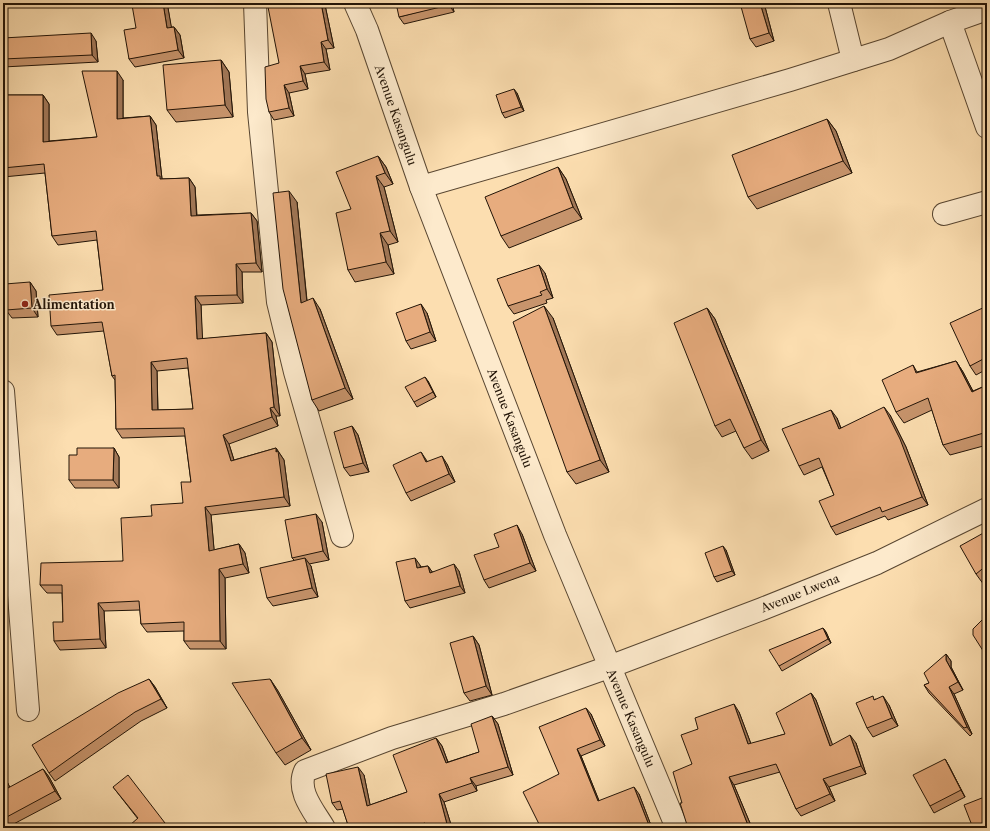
<svg xmlns="http://www.w3.org/2000/svg" width="990" height="831" font-family="'Libre Caslon Text',serif">
	<style>
		.lines { fill: none; stroke-linecap: round; stroke-linejoin: round }
		.street-casing { stroke: #584631; stroke-width: 24 }
		.street { stroke: #fdeacc; stroke-width: 22 }
		.wall { fill: #c7946c; stroke: #221407; fill-rule: evenodd }
		.shaded-wall { fill: #a27858; stroke: #221407 }
		.building { fill: #e7ac7e; stroke: #221407; fill-rule: evenodd }
		.poi-dot { fill: #8f2418; stroke: #fdeacc; stroke-width: 1.5 }
		.labels { text-anchor: middle; dominant-baseline: central; stroke-width: 3; stroke-linejoin: round; paint-order: stroke }
		.street-label { font-size: 12px; fill: #221407; stroke: #fdeacc }
		.poi-label { font-size: 12px; font-weight: bold; fill: #221407; stroke: #fdeacc; text-anchor: start }
	</style>
	<rect width="100%" height="100%" fill="#fcdeb0"/>
	<filter id="stains"><feTurbulence type="fractalNoise" baseFrequency=".005" numOctaves="4"/><feColorMatrix values="0 0 0 0 .2 0 0 0 0 .09 0 0 0 0 .02 0 0 0 .5 -.17"/></filter>
	<radialGradient id="worn" r=".72"><stop offset=".6" stop-color="#630" stop-opacity="0"/><stop offset="1" stop-color="#630" stop-opacity=".3"/></radialGradient>
	<g class="lines">
		<g class="street-casing">
			<g id="street">
				<path d="M255,3L259,112L278,302L295,372L342,536"/>
				<path d="M355,3L367,30L421,187L555,535L677,828"/>
				<path d="M839,3L853,60"/>
				<path d="M950,22L987,127"/>
				<path d="M421,187L790,80L889,49L950,22L987,9"/>
				<path d="M944,214L987,202"/>
				<path d="M3,391L28,710"/>
				<path d="M324,828C314,811 296,791 305,771L392,738L504,704L609,667L762,609L877,563L987,509"/>
			</g>
		</g>
		<use href="#street" class="street"/>
	</g>
	<g class="wall">
		<path d="M452,3L454,12L404,24L399,17Z"/>
		<path d="M764,3L774,41L756,47L750,39Z"/>
		<path d="M325,5L334,48L326,49L330,70L305,74L308,89L289,93L294,116L274,120L269,112L279,63Z"/>
		<path d="M168,8L171,27H174L180,35L184,58L135,67L129,59L136,28Z"/>
		<path d="M3,15L6,38L96,41L98,62L3,67Z"/>
		<path d="M221,60L229,72L233,117L176,122L167,110Z"/>
		<path d="M123,80V118L150,116L156,125L162,179L189,178L195,187L197,215L251,213L257,221L262,272H242L243,303L201,305L202,339L266,333L272,342L280,416H276L278,426L229,444L234,460L276,448L284,460L290,506L211,515L214,550L239,544L245,553L249,573L225,578L226,649H190L184,641V631L147,632L141,624L140,610L104,611L106,648L60,650L54,641L63,622L62,593H47L40,585L123,561L152,516L183,503L191,482L185,436L122,438L116,429L115,380L112,376L104,331L57,335L51,326L103,290L97,240L58,245L52,236L45,173L3,177V95H43L49,104V141L97,137ZM188,368L193,409L158,410L157,371Z"/>
		<path d="M517,93L524,111L505,118L502,113Z"/>
		<path d="M827,119L836,131L852,173L757,209L748,197Z"/>
		<path d="M378,156L386,167L393,184L384,187L398,242L388,245L394,274L355,282L348,270L351,209Z"/>
		<path d="M558,167L566,179L582,219L509,248L501,236Z"/>
		<path d="M297,202L307,300L320,309L353,399L319,411L312,400Z"/>
		<path d="M545,273L553,298L546,300L547,303L514,314L508,306Z"/>
		<path d="M30,282L36,291L38,317L12,318L6,310Z"/>
		<path d="M987,306V369L976,375L970,366Z"/>
		<path d="M707,308L715,319L769,451L752,459L744,448L736,431L722,437L715,426Z"/>
		<path d="M427,313L436,341L411,349L406,341Z"/>
		<path d="M553,318L609,472L576,484L567,472Z"/>
		<path d="M956,361L963,372L973,391L987,385V445L950,455L943,445L932,410L904,423L896,412L913,365L917,372Z"/>
		<path d="M428,381L436,397L417,407L414,402Z"/>
		<path d="M890,415L906,447L928,505L888,520L885,516L836,535L831,527L834,495L822,467L804,475L799,466L837,418L841,428Z"/>
		<path d="M352,426L358,435L369,472L350,476L344,468Z"/>
		<path d="M114,448L119,457V488H75L69,480L77,455Z"/>
		<path d="M427,462L447,464L455,482L411,501L406,493Z"/>
		<path d="M322,522L329,560L309,564L311,566L318,597L273,606L267,598L294,560L292,558Z"/>
		<path d="M987,531V582L984,585L976,574Z"/>
		<path d="M522,534L536,571L489,588L484,580L499,547Z"/>
		<path d="M726,550L735,575L717,582L714,577Z"/>
		<path d="M420,565V567L428,566L432,572L459,571L465,593L410,608L405,601Z"/>
		<path d="M823,628L826,632L831,643L782,671L779,666Z"/>
		<path d="M473,636L479,645L492,695L470,701L464,693Z"/>
		<path d="M946,654L951,661V667L963,690L954,694L972,734L970,736L929,693L924,685L929,683Z"/>
		<path d="M149,679L155,687L167,708L141,721L55,781L49,773Z"/>
		<path d="M270,679L278,691L311,750L285,765L276,753Z"/>
		<path d="M811,693L816,700L832,745L856,743L866,774L829,787L835,801L801,816L796,809L780,772L734,785L752,828H688L682,803L692,764L698,729L739,712L751,744L785,734Z"/>
		<path d="M875,699L889,705L898,726L873,737L867,728Z"/>
		<path d="M591,714L605,746L581,756L599,801L639,794L652,828H541L559,774Z"/>
		<path d="M492,716L498,724L513,775L476,786L477,791L444,802L452,828H349L343,809L337,810L332,803L364,775L370,805L407,792L436,738L442,746L448,762L479,752Z"/>
		<path d="M945,759L949,766L965,797L934,813L930,806Z"/>
		<path d="M43,769L49,777L61,799L6,828H3V773L10,788Z"/>
		<path d="M113,787L165,823L169,828H132L138,819Z"/>
	</g>
	<g class="shaded-wall">
		<path d="M163,3H165L168,8L173,36L167,28Z"/>
		<path d="M321,3H323L325,5L334,48L328,40Z"/>
		<path d="M449,3H452L454,12L449,5Z"/>
		<path d="M760,3H764L774,41L769,33Z"/>
		<path d="M3,15L7,46L3,40Z"/>
		<path d="M174,27L180,35L184,58L178,50Z"/>
		<path d="M91,33L96,41L98,62L92,55Z"/>
		<path d="M321,42L326,49L330,70L324,62Z"/>
		<path d="M221,60L229,72L233,117L225,105Z"/>
		<path d="M300,66L305,74L308,89L303,81Z"/>
		<path d="M117,71L123,80V127L117,119Z"/>
		<path d="M284,85L289,93L294,116L289,108Z"/>
		<path d="M514,89L517,93L524,111L521,107Z"/>
		<path d="M43,95L49,104V150L43,142Z"/>
		<path d="M150,116L156,125L162,179L166,184L157,176Z"/>
		<path d="M827,119L836,131L852,173L843,161Z"/>
		<path d="M378,156L386,167L393,184L385,173Z"/>
		<path d="M558,167L566,179L582,219L573,207Z"/>
		<path d="M376,176L384,187L398,242L390,231Z"/>
		<path d="M189,178L195,187L197,224L191,216Z"/>
		<path d="M289,191L297,202L308,313L301,303Z"/>
		<path d="M251,213L257,221L262,272L256,263Z"/>
		<path d="M380,233L388,245L394,274L386,262Z"/>
		<path d="M236,264L242,272L243,303L237,295Z"/>
		<path d="M539,265L545,273L553,298L547,289Z"/>
		<path d="M30,282L36,291L38,317L32,308Z"/>
		<path d="M195,296L201,305L203,348L197,339Z"/>
		<path d="M313,298L320,309L353,399L345,388Z"/>
		<path d="M421,304L427,313L436,341L430,332Z"/>
		<path d="M544,306L553,318L609,472L600,460Z"/>
		<path d="M707,308L715,319L769,451L761,440Z"/>
		<path d="M266,333L272,342L280,416L274,407Z"/>
		<path d="M956,361L963,372L979,403L972,392Z"/>
		<path d="M151,362L157,371L158,419L152,410Z"/>
		<path d="M425,377L428,381L436,397L433,392Z"/>
		<path d="M884,407L890,415L906,447L928,505L922,497Z"/>
		<path d="M270,408L276,416L278,426L272,417Z"/>
		<path d="M831,410L837,418L844,437L839,429Z"/>
		<path d="M352,426L358,435L369,472L363,463Z"/>
		<path d="M223,435L229,444L237,470L231,461Z"/>
		<path d="M114,448L119,457V488L113,480Z"/>
		<path d="M276,448L284,460L290,506L284,497Z"/>
		<path d="M421,452L427,461L431,471L426,462Z"/>
		<path d="M442,456L447,464L455,482L449,474Z"/>
		<path d="M205,507L211,515L215,560L209,551Z"/>
		<path d="M316,514L322,522L329,560L323,551Z"/>
		<path d="M517,525L522,534L536,571L530,563Z"/>
		<path d="M239,544L245,553L249,573L243,564Z"/>
		<path d="M723,546L726,550L735,575L732,571Z"/>
		<path d="M305,558L311,566L318,597L312,588Z"/>
		<path d="M415,558L420,565L422,575L417,568Z"/>
		<path d="M454,564L459,571L465,593L460,586Z"/>
		<path d="M428,566L433,573H430Z"/>
		<path d="M219,569L225,578L226,649L220,641Z"/>
		<path d="M98,603L104,611L106,648L100,639Z"/>
		<path d="M823,628L826,632L831,643L828,639Z"/>
		<path d="M473,636L479,645L492,695L486,686Z"/>
		<path d="M946,654L951,661V667L963,690L958,682L946,660Z"/>
		<path d="M149,679L155,687L167,708L161,699Z"/>
		<path d="M270,679L278,691L311,750L302,738Z"/>
		<path d="M949,687L954,694L972,734L967,727Z"/>
		<path d="M811,693L816,700L836,754L830,746Z"/>
		<path d="M883,696L889,705L898,726L892,718Z"/>
		<path d="M734,704L739,712L754,752L748,744Z"/>
		<path d="M586,708L591,714L605,746L600,740Z"/>
		<path d="M492,716L498,724L513,775L508,767Z"/>
		<path d="M850,735L856,743L866,774L861,766Z"/>
		<path d="M436,738L442,746L451,771L446,763Z"/>
		<path d="M577,749L581,756L602,808L598,801Z"/>
		<path d="M945,759L949,766L965,797L961,790Z"/>
		<path d="M358,767L364,775L372,814L367,806Z"/>
		<path d="M43,769L49,777L61,799L55,791Z"/>
		<path d="M3,773L14,796L8,788L3,777Z"/>
		<path d="M729,777L734,785L752,828H749Z"/>
		<path d="M470,778L476,786L477,791L472,783Z"/>
		<path d="M823,779L829,787L835,801L830,794Z"/>
		<path d="M634,787L639,794L652,828H650Z"/>
		<path d="M439,794L444,802L452,828H448Z"/>
	</g>
	<g class="building">
		<path d="M144,3H163L167,28L174,27L178,50L129,59L124,30L136,28L132,5Z"/>
		<path d="M290,3H321L328,40L321,42L324,62L300,66L303,81L284,85L289,108L269,112L266,99L265,67L279,63L268,7Z"/>
		<path d="M396,3H449V5L399,17Z"/>
		<path d="M740,3H760L769,33L750,39Z"/>
		<path d="M91,33L92,55L3,59V38Z"/>
		<path d="M221,60L225,105L167,110L163,65Z"/>
		<path d="M82,71H117V119L150,116L157,176H160V179L189,178L191,216L251,213L256,263L236,264L237,295L195,296L197,339L266,333L274,407L270,408L272,417L223,435L231,461L276,448V452L278,451L284,497L205,507L209,551L239,544L243,564L219,569L220,641H184V622L141,624L139,601L98,603L100,639L54,641L53,622H63L62,585H40L41,563L123,561L121,518L152,516L151,505L183,503L181,482H191L184,428L116,429L115,375L112,376L102,322L51,326L49,295L103,290L96,231L52,236L44,164L3,168V95H43V142L97,137ZM187,358L193,409L152,410L151,362Z"/>
		<path d="M514,89L521,107L502,113L496,95Z"/>
		<path d="M827,119L843,161L748,197L732,155Z"/>
		<path d="M378,156L385,173L376,176L390,231L380,233L386,262L348,270L336,213L351,209L336,172Z"/>
		<path d="M558,167L573,207L501,236L485,197Z"/>
		<path d="M289,191L301,303L313,298L345,388L312,400L283,289L273,193Z"/>
		<path d="M539,265L547,289L540,292L542,295L508,306L497,279Z"/>
		<path d="M30,282L32,308L6,310L5,284Z"/>
		<path d="M421,304L430,332L406,341L396,313Z"/>
		<path d="M544,306L600,460L567,472L513,322Z"/>
		<path d="M987,306V357L970,366L950,323Z"/>
		<path d="M707,308L761,440L744,448L730,419L715,426L674,323Z"/>
		<path d="M956,361L972,392L987,385V432L943,445L928,398L896,412L882,380L913,365L916,373Z"/>
		<path d="M425,377L433,392L414,402L405,387Z"/>
		<path d="M884,407L900,439L922,497L882,512L880,507L831,527L819,501L834,495L819,458L799,466L782,429L831,410L839,429Z"/>
		<path d="M352,426L363,463L344,468L334,432Z"/>
		<path d="M77,448H114L113,480H69V455H77Z"/>
		<path d="M421,452L426,462L442,456L449,474L406,493L393,465Z"/>
		<path d="M316,514L323,551L292,558L285,520Z"/>
		<path d="M517,525L530,563L484,580L474,555L499,547L494,534Z"/>
		<path d="M987,531V565L976,574L960,546Z"/>
		<path d="M723,546L732,571L714,577L705,553Z"/>
		<path d="M305,558L312,588L267,598L260,568Z"/>
		<path d="M415,558L417,568L428,566L430,573L454,564L460,586L405,601L396,562Z"/>
		<path d="M987,615V657L973,635V629Z"/>
		<path d="M823,628L828,639L779,666L769,650Z"/>
		<path d="M473,636L486,686L464,693L450,643Z"/>
		<path d="M946,654V660L958,682L949,687L967,727L964,728L924,685L929,683L924,673Z"/>
		<path d="M149,679L161,699L135,712L49,773L32,745L118,693Z"/>
		<path d="M270,679L302,738L276,753L232,683Z"/>
		<path d="M811,693L830,746L850,735L861,766L823,779L830,794L796,809L776,764L729,777L749,828H688L680,803H682L673,772L692,764L681,735L698,729L695,718L734,704L748,744L785,734L776,713Z"/>
		<path d="M873,696L874,700L883,696L892,718L867,728L856,703Z"/>
		<path d="M586,708L600,740L577,749L598,801L634,787L650,828H609L608,827L606,828H541L523,792L559,774L539,727Z"/>
		<path d="M492,716L508,767L470,778L472,783L439,794L448,828H426L425,823L408,828H349L340,801L332,803L326,774L358,767L367,806L407,792L393,755L436,738L446,763L479,752L471,724Z"/>
		<path d="M945,759L961,790L930,806L913,775Z"/>
		<path d="M43,769L55,791L3,819V777L8,788Z"/>
		<path d="M128,775L165,823L158,828H132L130,825L138,818L113,787Z"/>
		<path d="M987,796V828H973L964,805Z"/>
		<path d="M803,826V828H794Z"/>
	</g>
	<circle class="poi-dot" cx="25" cy="304" r="4"/>
	<g class="labels">
		<g class="street-label">
			<text transform="translate(396 115) rotate(71)">Avenue Kasangulu</text>
			<text transform="translate(510 418) rotate(69)">Avenue Kasangulu</text>
			<text transform="translate(800 593) rotate(-22)">Avenue Lwena</text>
			<text transform="translate(631 718) rotate(67)">Avenue Kasangulu</text>
		</g>
		<g class="poi-label">
			<text x="33" y="304">Alimentation</text>
		</g>
	</g>
	<rect width="990" height="831" fill="none" stroke="#fcdeb0" stroke-width="16"/>
	<rect x="4" y="4" width="982" height="823" fill="none" stroke="#221407" stroke-width="2"/>
	<rect x="8" y="8" width="974" height="815" fill="none" stroke="#221407"/>
	<rect width="100%" height="100%" filter="url(#stains)"/>
	<rect width="100%" height="100%" fill="url(#worn)"/>
</svg>
